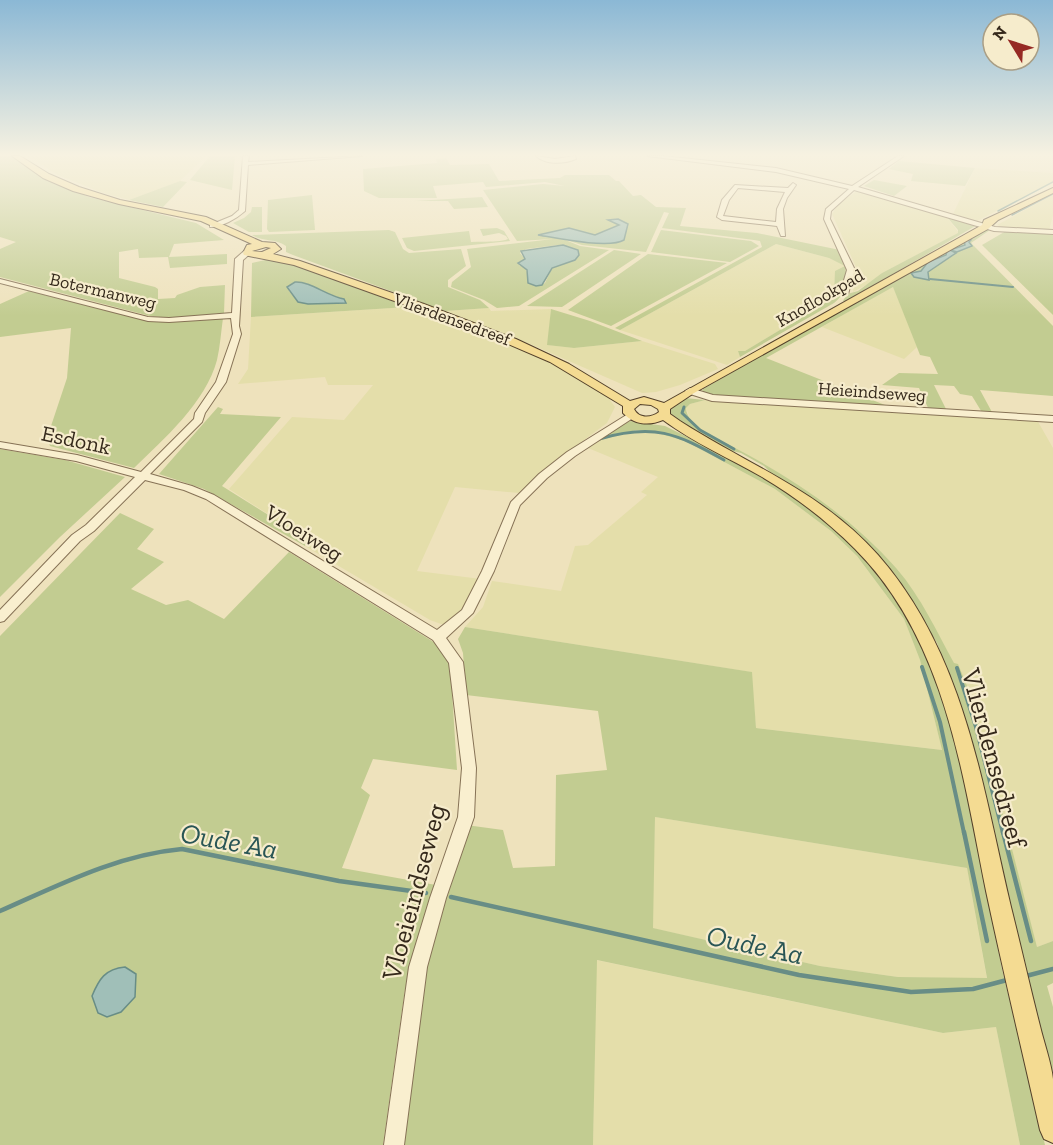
<svg xmlns="http://www.w3.org/2000/svg" width="1053" height="1145" font-family="'Zilla Slab',serif">
	<style>
		.farmland { fill: #e4deaa }
		.green { fill: #c2cc91; fill-rule: evenodd }
		.water { fill: #a0bfb8; stroke: #688d86; stroke-width: 1.5 }
		.lines { fill: none; stroke-linecap: round; stroke-linejoin: round }
		.stream-far4 { stroke: #688d86; stroke-width: 1.5 }
		.stream-far3 { stroke: #688d86; stroke-width: 2 }
		.stream-far2 { stroke: #688d86; stroke-width: 3 }
		.stream-far1 { stroke: #688d86; stroke-width: 4 }
		.stream { stroke: #688d86; stroke-width: 4.5 }
		.minor-casing { stroke: #867256; stroke-width: 2 }
		.major-casing { stroke: #53402a; stroke-width: 2 }
		.minor { fill: #f9efcf; fill-rule: evenodd }
		.major { fill: #f4db92; fill-rule: evenodd }
		.labels { text-anchor: middle; dominant-baseline: central; stroke-width: 4.5; stroke-linejoin: round; paint-order: stroke }
		.far-street-label { font-size: 18px; fill: #35291b; stroke: #f6eccc }
		.street-label { font-size: 22px; fill: #35291b; stroke: #f6eccc }
		.near-street-label { font-size: 27px; fill: #35291b; stroke: #f6eccc }
		.near-water-label { font-size: 28px; font-style: italic; fill: #295555; stroke: #f6eccc }
	</style>
	<rect width="100%" height="100%" fill="#eee2bc"/>
	<g class="farmland">
		<path d="M28,156H206L180,181L129,200L103,193L58,175Z"/>
		<path d="M975,168L1053,173V182L977,221L953,214Z"/>
		<path d="M859,190L946,216L959,233L882,273L877,279L853,292L856,267L832,214L840,202Z"/>
		<path d="M1053,195V216L1049,230H1014L997,225Z"/>
		<path d="M776,244L829,258L847,266L835,275L834,293L828,301L745,351H738L740,357L727,365L620,330Z"/>
		<path d="M893,286L917,347L904,359L822,327Z"/>
		<path d="M408,307L475,330L540,357L612,397L610,400L615,407L607,423L552,464L519,493L455,487L417,571L481,579L471,602L450,624H441L430,620L305,546L306,541L302,536L229,489L292,417L344,420L373,385H328L325,377L238,384L248,369L251,317Z"/>
		<path d="M489,308L491,311L551,309L548,345L574,348L642,341L715,364L718,369L680,385L656,392L642,393L530,344L445,311Z"/>
		<path d="M705,400L1037,420L1053,448V941L1037,947L969,691L918,598L898,570L840,515L766,465L707,434L690,419L686,408L690,404Z"/>
		<path d="M636,430L654,432L685,441L775,489L831,531L857,556L904,619L920,660L942,750L756,728L751,672L465,627L483,607L492,581L561,591L575,546L588,545L647,495L641,492L658,477L588,448L598,441Z"/>
		<path d="M655,817L967,868L987,979L898,977L820,966L652,928Z"/>
		<path d="M596,960L943,1033L996,1027L1020,1145H593Z"/>
	</g>
	<g class="green">
		<path d="M0,156H10L43,178L89,197L196,223L224,240L174,244L169,257L227,254V264L170,268L168,257L139,258L138,249L119,252V278L155,287L158,289V299L175,298L177,295L200,287L225,285L224,313L169,318L150,316L0,277V249L16,242L0,237Z"/>
		<path d="M210,156H235L232,190L190,180Z"/>
		<path d="M446,158L450,165L489,164L499,181L560,178L565,175H609L616,181H619L633,196L641,195L656,207L686,208L680,226L757,233L840,250C847,268 852,290 834,303L740,357L738,351H745L828,301L834,293L835,271L845,266L829,258L776,244L620,330L615,328L762,247L760,241L754,240L662,228L669,213L664,212L646,252L582,245L563,239L580,246L609,250L519,306L497,308L484,300L451,287L452,282L471,267L467,249L553,239L517,241L483,190L543,184L565,186L545,182L486,187L483,182L433,186L437,198H379L364,191L363,169L437,163L436,159ZM609,219L624,221V240L621,242L584,243L539,235L569,228L595,235L619,225ZM558,245L579,255L575,260L552,268L545,283L539,286L528,274L525,268L519,265V262L525,259L520,253L526,249Z"/>
		<path d="M899,161L975,168L965,186L911,181L913,174L889,169Z"/>
		<path d="M874,180L907,186L894,196L864,186Z"/>
		<path d="M180,181L187,182L163,207L129,200Z"/>
		<path d="M312,195L315,230L269,232L267,229L268,200Z"/>
		<path d="M482,197L488,207L454,209L448,201H415Z"/>
		<path d="M252,207H262V232H249L233,223L244,218L251,212Z"/>
		<path d="M946,216L977,225L845,302L843,301L847,294L858,291L882,273L958,233V230Z"/>
		<path d="M497,228L504,231L510,241L414,251L407,248L402,238L469,231L471,242C483,241 498,243 508,239L506,236L499,233L483,236L480,229Z"/>
		<path d="M986,228L990,230L971,243L1053,326V396L980,390L993,414H983L972,396L960,394L954,386L934,385L947,411L929,410L919,388L882,385L899,373L938,374L930,357L920,355L893,287L766,358L885,405V407L709,396L702,393L703,389Z"/>
		<path d="M389,230L395,232L403,249L409,253L461,249L466,266L448,280V287L480,300L489,308L445,311L293,255L286,252V246C276,238 263,242 252,235Z"/>
		<path d="M661,230L751,241L759,246L730,262L651,252Z"/>
		<path d="M1006,231L1053,234V315L982,245Z"/>
		<path d="M614,250L641,254L562,307L527,306Z"/>
		<path d="M648,254L727,263L611,326L568,310Z"/>
		<path d="M270,259L293,264L408,307L251,317L252,263ZM306,283L320,291L344,299L340,304L298,302L289,291Z"/>
		<path d="M29,291L143,320L175,322L223,318C221,332 220,347 217,360C206,402 164,439 134,468L50,446L47,438L67,378L71,328L0,337V304Z"/>
		<path d="M551,309L590,321L642,341L574,348L547,345Z"/>
		<path d="M685,398L705,400L690,404L686,408C686,426 722,441 737,449C796,480 853,519 897,569C921,597 937,632 954,663L958,664L969,691L988,755L1037,947L1053,941V983L1047,986L1053,1007V1086L957,696L937,643L906,592L786,482L772,474L764,466L741,453L728,450L670,417V408Z"/>
		<path d="M218,407L223,409L220,414L281,417L222,486L302,536L306,541L305,546L204,489L159,474Z"/>
		<path d="M630,421L665,426L728,457L782,489L820,515L874,566L906,610L944,698L965,782L1002,969L1045,1145H1020L996,1027L943,1033L597,960L593,1145H401L427,965L466,825L503,830L513,868L555,866L556,775L607,770L598,711L466,695L463,653L458,639L465,627L752,672L756,728L942,750L920,660L904,619L857,556L831,531L775,489L685,441L654,432L636,430L598,441L588,448L583,446ZM655,817L967,868L987,978L898,977L820,966L653,928Z"/>
		<path d="M0,449L65,460L125,477L60,537L0,597Z"/>
		<path d="M120,513L154,529L137,549L164,562L131,589L166,605L188,600L224,619L289,552L440,646L450,661L457,770L373,759L361,788L370,795L342,868L436,885L405,989L383,1145H0V636Z"/>
	</g>
	<g class="water">
		<path d="M618,219L628,224L624,240C609,249 556,238 538,235L569,228L595,235L619,225L608,220Z"/>
		<path d="M967,239L971,240L969,242L972,246L957,252L950,250L956,253L928,272L929,280L914,277L911,273L921,271L928,262L946,255L947,251L965,245L964,241Z"/>
		<path d="M563,245L578,250L579,255L575,260L552,268L542,285L536,286L528,283L527,270L518,263L525,259L521,251Z"/>
		<path d="M295,282C310,281 327,296 344,299L346,303L308,304L298,302L287,287Z"/>
		<path d="M125,967L136,974L135,997L121,1012L107,1017L98,1013L92,996C99,979 105,969 125,967Z"/>
	</g>
	<g class="lines">
		<g class="stream-far4">
			<path d="M998,211L1053,182"/>
			<path d="M1012,215L1053,194"/>
		</g>
		<path class="stream-far3" d="M930,279L1013,287"/>
		<g class="stream-far2">
			<path d="M684,407L682,413L700,430L734,449"/>
			<path d="M599,439C654,423 676,433 724,460"/>
		</g>
		<g class="stream-far1">
			<path d="M922,667L940,722L964,833"/>
			<path d="M957,668L976,727L1003,833"/>
		</g>
		<g class="stream">
			<path d="M964,832L987,941"/>
			<path d="M1003,832L1031,941"/>
			<path d="M451,897L799,975L911,992L973,989L1007,980"/>
			<path d="M0,911C59,885 117,855 182,849L339,881L426,893"/>
			<path d="M1026,976L1053,969"/>
		</g>
		<g class="minor-casing">
			<g id="minor">
				<path d="M243,156H249L248,162L362,156L248,165L245,211C236,219 222,227 210,227V225L232,216L239,210Z"/>
				<path d="M536,156L555,159L575,156L576,159C564,164 546,165 536,156Z"/>
				<path d="M647,156H663L776,168L852,186L898,156H904L858,187L995,227L1053,230V234L994,231L854,190L831,211L830,219L855,270L848,294L844,296L840,294L847,270L824,219L826,209L849,189L776,172Z"/>
				<path d="M793,183L796,185L787,198L783,209L785,236H781L777,226L722,220L717,217L722,200L735,185L788,188ZM738,188L785,192L777,209L776,222L723,216L729,200Z"/>
				<path d="M244,251L251,253L243,260L239,326L241,334L226,382L205,413L202,422L150,474L192,486L214,495L437,630L462,610L482,571L511,502L539,474L567,452L628,414H634L636,416L575,456L547,478L520,505L494,571L473,613L446,638L463,662L476,768L474,817L446,898L427,967L404,1145H384L409,967L430,898L458,817L462,768L449,663L433,640L206,499L184,490L145,480L94,531L80,541L4,621L0,622V610L72,535L86,525L135,477L76,461L0,448V442L77,455L141,472L194,419L195,413L216,382L233,334L231,318L169,322L148,321L0,283V279L148,317L169,318L232,313L235,259Z"/>
				<path d="M690,388L713,395L1053,416V422L712,401L687,393L685,391Z"/>
			</g>
		</g>
		<g class="major-casing">
			<path id="major" d="M12,156H20L49,174L79,187L120,200L206,217L262,242L275,243L281,249L273,254L300,261L424,304L516,339L569,364L630,401L644,397L664,403L982,225L984,220L1053,188V193L998,220L988,229L694,393L670,409V414L680,421C750,466 821,491 878,555C965,654 982,785 1011,907C1021,947 1030,987 1040,1026C1044,1043 1051,1062 1053,1079C1053,1100 1053,1122 1053,1143L1044,1139L1040,1130C1022,1050 1003,971 986,891C962,772 945,639 855,549C827,521 796,497 762,477C729,458 694,443 663,420C649,426 634,425 623,413V406L550,362L478,331L294,265L244,255L243,253L247,245L252,244L201,221L119,204L73,191L43,178ZM266,247L271,248L262,252L252,251ZM640,404L651,405L658,409L659,412C651,418 639,419 634,409Z"/>
		</g>
		<use href="#minor" class="minor"/>
		<use href="#major" class="major"/>
	</g>
	<linearGradient id="sky" x2="0" y2="1"><stop stop-color="#8bb8d5"/><stop offset="0.49" stop-color="#f7f2e1"/><stop offset="1" stop-color="#f7f2e1" stop-opacity="0"/></linearGradient>
	<rect width="1053" height="316" fill="url(#sky)"/>
	<g class="labels">
		<g class="far-street-label">
			<text transform="translate(103 291) rotate(13)">Botermanweg</text>
			<text transform="translate(820 298) rotate(-30)">Knoflookpad</text>
			<text transform="translate(452 319) rotate(20)">Vlierdensedreef</text>
			<text transform="translate(872 392) rotate(4)">Heieindseweg</text>
		</g>
		<g class="street-label">
			<text transform="translate(76 440) rotate(12)">Esdonk</text>
			<text transform="translate(304 533) rotate(32)">Vloeiweg</text>
		</g>
		<g class="near-street-label">
			<text transform="translate(994 758) rotate(75)">Vlierdensedreef</text>
			<text transform="translate(414 892) rotate(-75)">Vloeieindseweg</text>
		</g>
		<g class="near-water-label">
			<text transform="translate(229 841) rotate(10)">Oude Aa</text>
			<text transform="translate(755 945) rotate(12)">Oude Aa</text>
		</g>
	</g>
	<g transform="translate(1011 42) rotate(308)"><circle r="28" fill="#f6eccc" stroke="#a99e85" stroke-width="1.5"/>
	<path d="M0-4.5L10 22L0 15L-10 22Z" fill="#962a24"/>
	<text y="-9" font-size="16" font-weight="bold" text-anchor="middle" fill="#35291b">N</text>
	</g>
</svg>
